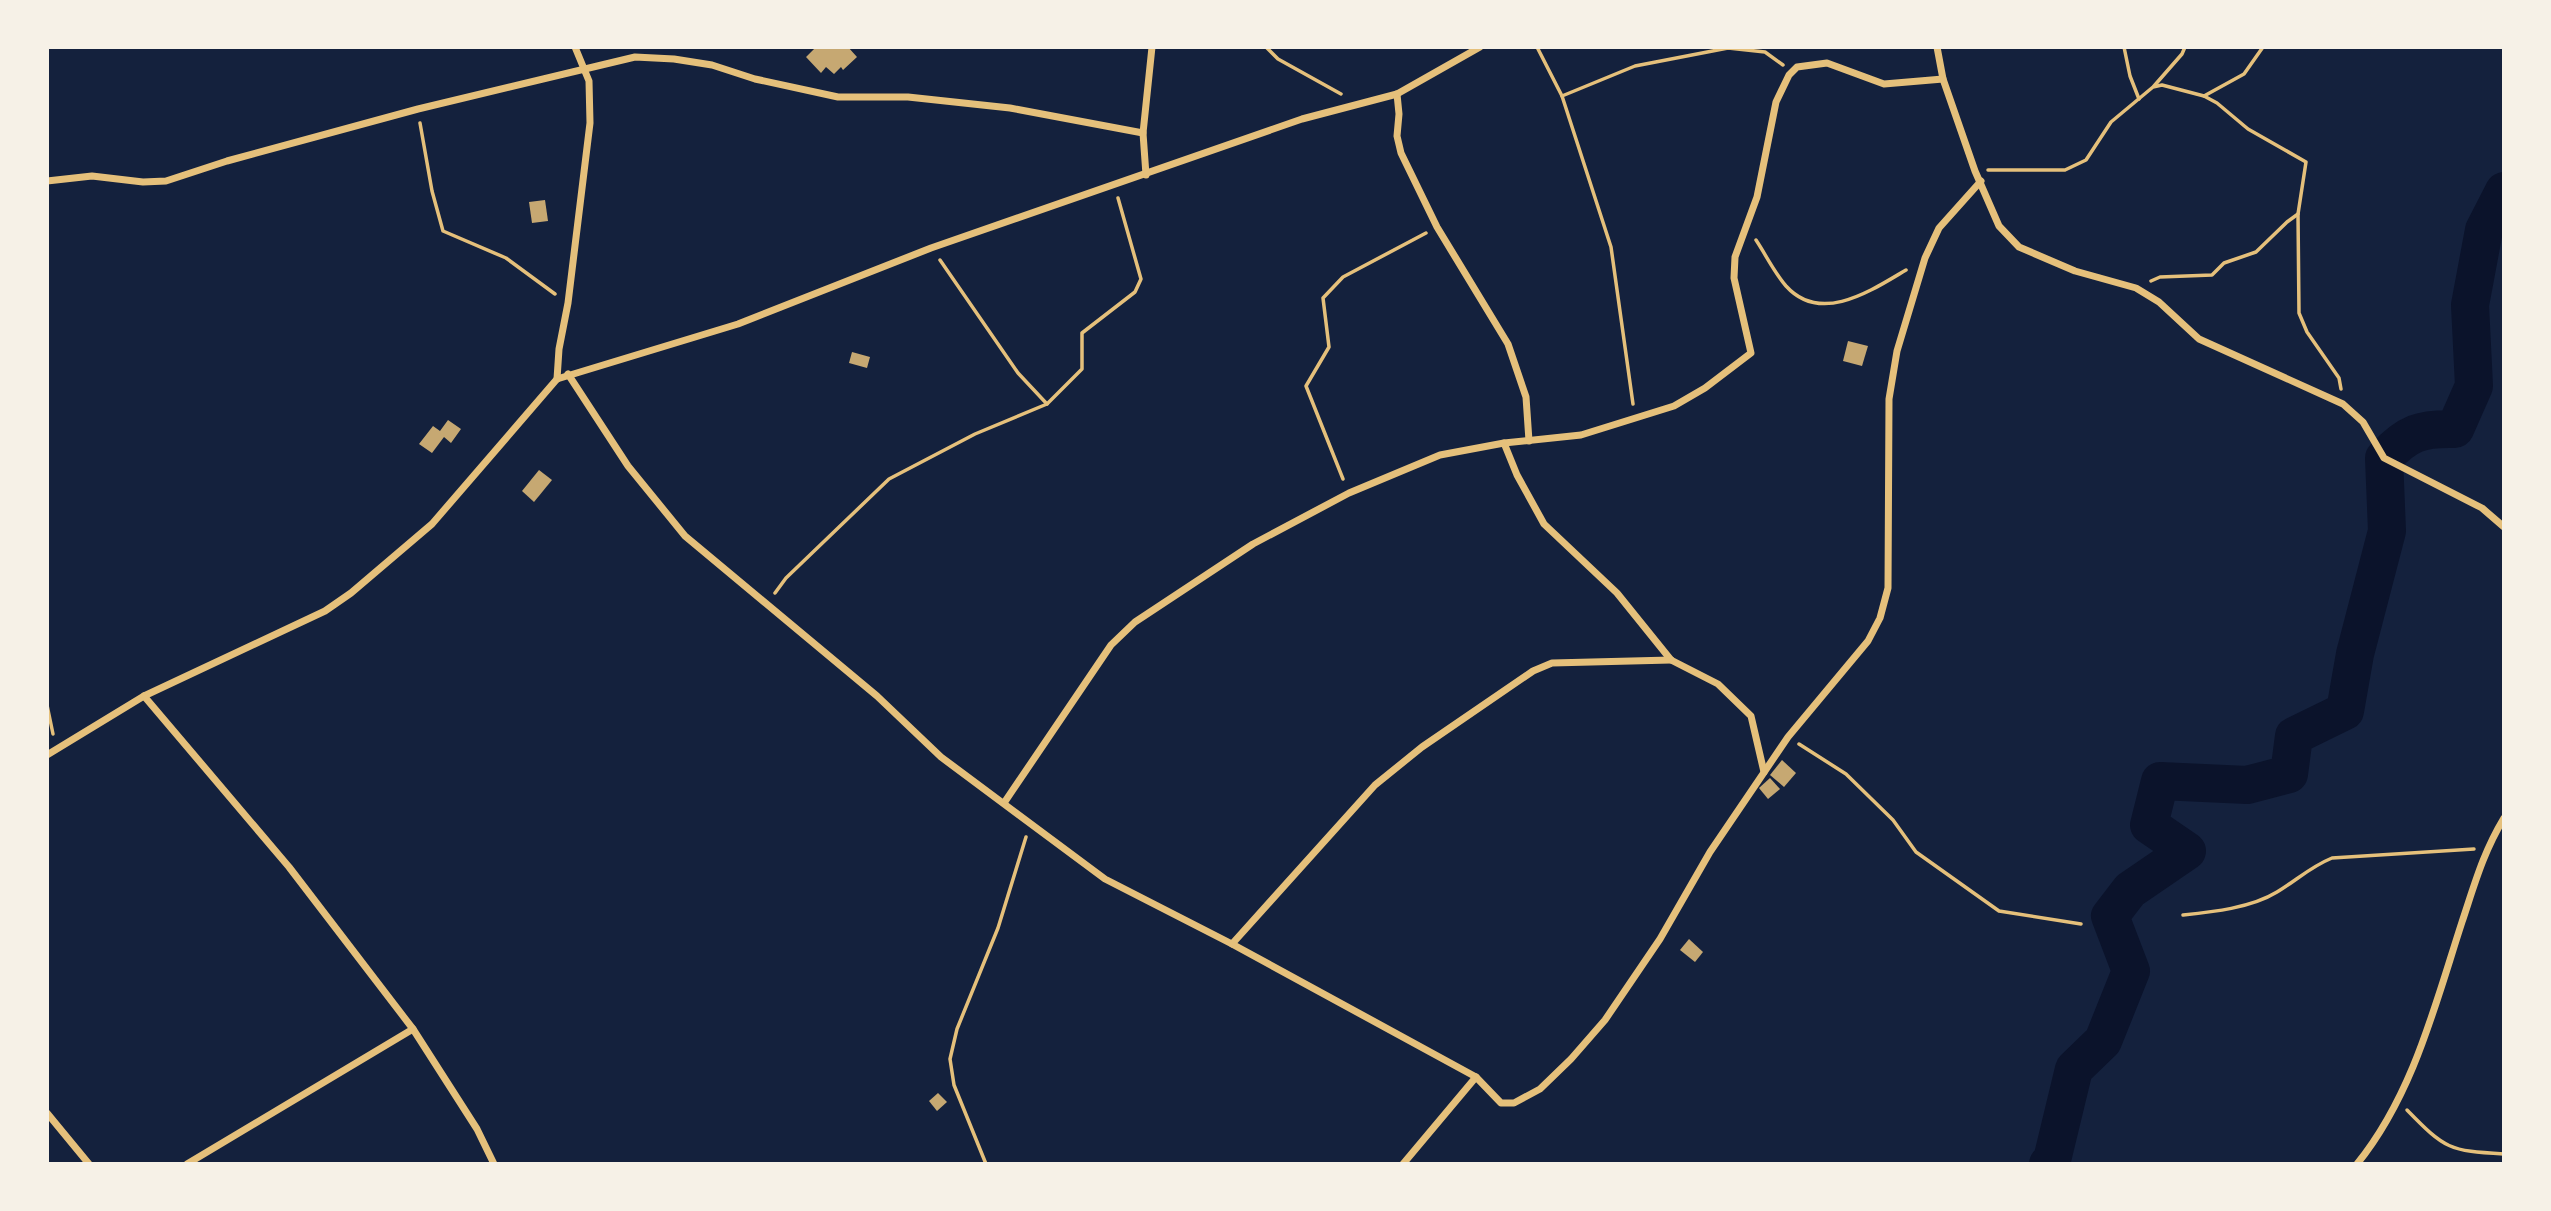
<svg xmlns="http://www.w3.org/2000/svg" width="2551" height="1211" font-family="Mulish,sans-serif">
	<style>
		.lines { fill: none; stroke-linecap: round; stroke-linejoin: round }
		.river { stroke: #0b132b; stroke-width: 38 }
		.building { fill: #c6a872 }
		.path { stroke: #e5c07b; stroke-width: 3.5 }
		.minor { stroke: #e5c07b; stroke-width: 7 }
	</style>
	<rect width="100%" height="100%" fill="#14213d"/>
	<g class="lines">
		<path class="river" d="M2048,1164L2052,1160L2074,1069L2103,1041L2131,971L2110,916L2130,890L2187,851L2149,825L2160,781L2247,785L2289,774L2294,736L2345,711L2355,654L2387,531L2384,458C2407,433 2421,428 2455,429L2474,386L2470,305L2484,230L2504,191"/>
	</g>
	<g class="building">
		<path d="M816,47H848L857,57L843,70L841,67L834,74L826,67L821,73L806,57Z"/>
		<path d="M545,200L548,221L532,223L529,202Z"/>
		<path d="M1848,341L1868,346L1862,366L1843,361Z"/>
		<path d="M852,352L870,357L867,368L849,363Z"/>
		<path d="M448,420L461,429L451,443L444,437L432,453L419,444L433,426L440,431Z"/>
		<path d="M539,470L552,480L534,502L522,491Z"/>
		<path d="M1782,760L1796,773L1784,787L1770,775Z"/>
		<path d="M1770,778L1780,789L1768,799L1759,788Z"/>
		<path d="M1689,939L1703,952L1695,962L1680,950Z"/>
		<path d="M938,1093L947,1102L937,1111L929,1101Z"/>
	</g>
	<g class="lines">
		<g class="path">
			<path d="M1266,47L1278,59L1341,94"/>
			<path d="M1537,47L1562,96L1611,247L1633,404"/>
			<path d="M2124,47L2130,76L2139,99"/>
			<path d="M2154,86L2182,54L2185,47"/>
			<path d="M1562,96L1635,66L1728,48L1765,52L1783,65"/>
			<path d="M2204,96L2217,103L2248,129L2306,162L2298,214L2299,313L2307,332L2339,378L2341,389"/>
			<path d="M420,123L432,191L443,231L506,258L555,294"/>
			<path d="M1988,170H2065L2086,160L2111,122L2153,87L2162,85L2204,96L2244,74L2263,47"/>
			<path d="M1756,240C1766,255 1774,272 1786,286C1821,325 1872,290 1906,270"/>
			<path d="M940,260L1018,373L1047,404"/>
			<path d="M2151,281L2160,277L2212,275L2224,263L2256,252L2287,222L2298,214"/>
			<path d="M1343,479L1306,386L1329,347L1323,298L1343,277L1426,233"/>
			<path d="M775,593L786,578L889,479L975,434L1047,404L1082,369V333L1135,292L1141,279L1118,198"/>
			<path d="M47,705L53,734"/>
			<path d="M1799,744L1846,774L1893,820L1916,852L1999,911L2081,924"/>
			<path d="M2183,915C2212,912 2251,908 2277,892C2297,880 2310,867 2332,858L2474,849"/>
			<path d="M2407,1110C2445,1149 2449,1151 2504,1154"/>
			<path d="M986,1164L954,1085L950,1059L957,1029L998,928L1026,837"/>
		</g>
		<g class="minor">
			<path d="M1937,47L1943,79L1975,171L1999,226L2019,247L2075,271L2136,288L2159,302L2199,339L2343,404L2363,422L2384,458L2482,508L2504,527"/>
			<path d="M1397,94L1399,114L1397,136L1401,153L1437,227L1508,344L1526,397L1529,441"/>
			<path d="M1146,175L1143,133L1152,47"/>
			<path d="M47,181L92,176L143,182L166,181L227,161L418,109L635,57L674,59L712,65L755,79L838,97H908L1010,108L1143,133"/>
			<path d="M568,374L628,466L685,536L877,696L941,757L1105,879L1232,944L1476,1077L1501,1103H1514L1540,1089L1571,1059L1605,1020L1660,939L1710,852L1788,737L1868,641L1880,618L1888,588L1889,399L1897,351L1925,258L1939,228L1981,181"/>
			<path d="M557,379L559,349L568,303L590,123L589,81L575,47"/>
			<path d="M1504,443L1517,475L1544,524L1617,593L1671,660L1718,684L1751,716L1764,772"/>
			<path d="M144,696L289,867L413,1029L477,1129L494,1164"/>
			<path d="M47,755L144,696L325,611L351,593L432,524L557,379L738,324L931,248L1302,119L1397,94L1480,47"/>
			<path d="M1004,803L1111,645L1135,622L1253,544L1349,493L1440,455L1504,443L1581,435L1674,406L1705,388L1751,353L1734,278L1735,257L1757,197L1776,102L1789,75L1797,67L1827,63L1884,84L1943,79"/>
			<path d="M1232,944L1375,785L1422,747L1533,671L1552,663L1671,660"/>
			<path d="M47,1113L89,1164"/>
			<path d="M187,1164L413,1029"/>
			<path d="M1403,1164L1476,1077"/>
			<path d="M2357,1164C2413,1095 2435,1005 2462,922C2475,883 2483,853 2504,818"/>
		</g>
	</g>
	<rect width="2551" height="1211" fill="none" stroke="#f6f1e7" stroke-width="98"/>
</svg>
